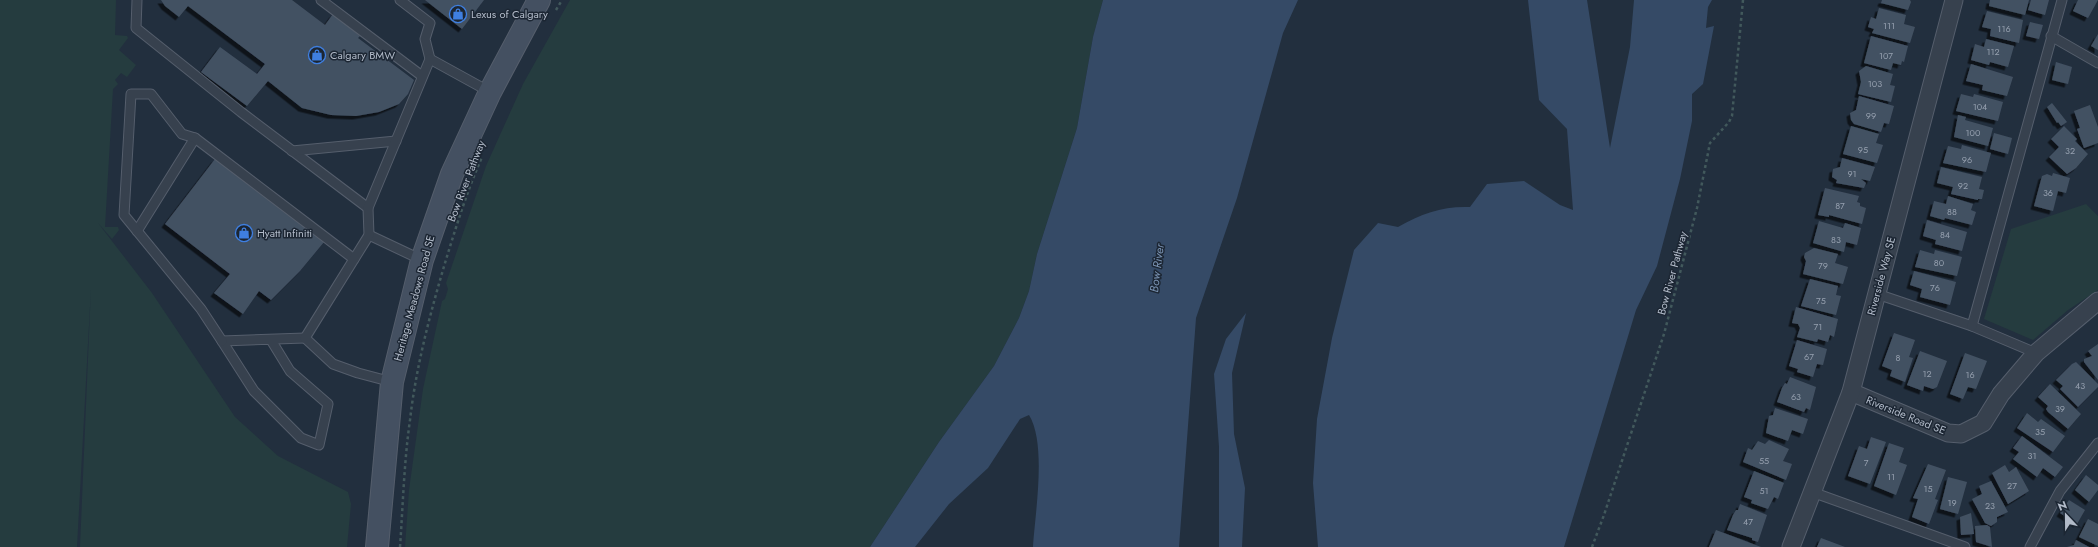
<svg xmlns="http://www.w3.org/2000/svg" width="2098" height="547" font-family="Jost,sans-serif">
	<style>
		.green { fill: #253c3f }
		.water { fill: #354a66 }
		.building { fill: #435162; filter: url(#shadow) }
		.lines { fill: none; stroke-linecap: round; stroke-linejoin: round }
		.lane-casing { stroke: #555e6c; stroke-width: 11 }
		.street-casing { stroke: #555e6c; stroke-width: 19 }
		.secondary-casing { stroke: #555e6c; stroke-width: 24 }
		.path { stroke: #42595c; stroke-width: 2.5; stroke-dasharray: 3 3; stroke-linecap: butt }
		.lane { stroke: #37414e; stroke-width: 9 }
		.street { stroke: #37414e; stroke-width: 17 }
		.secondary { stroke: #445061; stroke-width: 22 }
		.labels { text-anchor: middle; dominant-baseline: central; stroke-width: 3; stroke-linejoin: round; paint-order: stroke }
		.number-label { font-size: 9px; fill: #96a0af }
		.poi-label { font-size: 11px; fill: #b2bbc9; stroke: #1c2633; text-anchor: start }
		.street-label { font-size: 11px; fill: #b2bbc9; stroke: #1c2633 }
		.water-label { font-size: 12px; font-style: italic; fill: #7992b2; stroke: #1c2633 }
	</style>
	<defs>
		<filter id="shadow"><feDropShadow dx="-3.5" dy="3.5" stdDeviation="0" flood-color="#0009"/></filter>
	</defs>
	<rect width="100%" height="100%" fill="#222f3e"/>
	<g class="green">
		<path d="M0,0H116L115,35L127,36L128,38L119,50L136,65L127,77L121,73L115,80L118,84L113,89L105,227H118L119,230L112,239L98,223L152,293L235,417L278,456L348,492L351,504L347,547H80L91,288L77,547H0Z"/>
		<path d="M570,0H1103L1093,37L1077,128L1037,254L1029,291L1019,318L994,366L939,442L870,547H405L409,490L423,389L442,301L445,299L448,289L446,283L486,166L523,84Z"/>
		<path d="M2086,204L2098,216V290L2068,310L2033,340L1984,319L2011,229Z"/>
	</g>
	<g class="water">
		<path d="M1103,0H1298L1283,33L1237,198L1196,318L1179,547H1033C1035,513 1047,444 1029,415L1020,419L988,468L949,504L915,547H870L939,442L994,366L1019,318L1029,291L1037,254L1077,128L1093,37Z"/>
		<path d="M1528,0H1587L1610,148L1630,47L1634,0H1712L1708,7L1706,28L1714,26L1703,84L1692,94V121L1680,179L1657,266L1636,310L1564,547H1318L1313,483L1317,419L1332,338L1354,250L1378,223L1398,227C1422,213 1443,206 1470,207L1487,184L1524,181L1560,205L1573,210L1567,129L1539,100Z"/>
		<path d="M1246,313L1232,373L1234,434L1245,488L1242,547H1219V447L1214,374L1226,339Z"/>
	</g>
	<g class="building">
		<path d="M161,0H292L325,25L333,14L360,36L358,38L414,80L408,94L399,104L379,112L356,116L331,115L302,108L268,81L247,106L201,72L220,47L257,74L265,64L188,6L179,17L165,6Z"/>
		<path d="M425,0H484L462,29Z"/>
		<path d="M1882,0H1910L1911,2L1908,10L1881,3Z"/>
		<path d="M1990,0H2029L2025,15L1989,6Z"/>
		<path d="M2031,0H2049L2045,15L2028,10Z"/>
		<path d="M2078,0H2098L2088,18L2073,11Z"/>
		<path d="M1879,8L1906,15L1904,24L1915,27L1910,43L1872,33L1874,29L1868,27L1871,17L1876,19Z"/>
		<path d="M1987,11L2023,20L2019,43L1990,36L1991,29L1982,27Z"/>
		<path d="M2030,22L2043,25L2039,39L2026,36Z"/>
		<path d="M2098,34V50L2091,46Z"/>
		<path d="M1871,36L1908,46L1904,62L1902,61L1901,65L1893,63L1891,70L1864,63Z"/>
		<path d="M1986,39L2014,46L2008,67L1990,62L1989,65L1971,60L1975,44L1984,47Z"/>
		<path d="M2056,62L2072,67L2068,84L2052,80Z"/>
		<path d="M1971,64L2013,77L2007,96L1982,90L1983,85L1966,81Z"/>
		<path d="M1866,66L1893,74L1890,85L1895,86L1891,102L1858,94L1861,82L1859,71Z"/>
		<path d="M1961,94L1973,97L1974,94L2003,102L1998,121L1956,111Z"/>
		<path d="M1859,96L1894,106L1889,124L1884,123L1881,132L1854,124L1851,120L1850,113L1856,110Z"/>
		<path d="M2052,103L2067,122L2061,126L2058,122L2057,123L2047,107Z"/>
		<path d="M2090,105L2098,127V143L2084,148L2077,129L2080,128L2074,111Z"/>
		<path d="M1958,115L1966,117L1965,120L1993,128L1988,146L1954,137Z"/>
		<path d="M1851,126L1879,134L1876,143L1883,145L1877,163L1843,154Z"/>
		<path d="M2064,126L2077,139L2075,141L2088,154L2076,168L2067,174L2049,157L2059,147L2051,139Z"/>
		<path d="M1994,133L2012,138L2008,154L1990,149Z"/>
		<path d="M1962,145L1991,153L1986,172L1943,163L1948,146L1961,149Z"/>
		<path d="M1842,158L1875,167L1870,181L1861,179L1866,183L1864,188L1836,183L1837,180L1832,177L1833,169L1840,167Z"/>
		<path d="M215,159L324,242L300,271L271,300L259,291L243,314L214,293L230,274L165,224Z"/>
		<path d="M1941,167L1982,177L1979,189L1984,190L1982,199H1978V200L1951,194L1953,187L1937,183Z"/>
		<path d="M2053,173L2070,178L2066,193L2058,191L2053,211L2034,206L2042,176L2047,174L2052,176Z"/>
		<path d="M1825,188L1859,196L1857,202L1860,203V206L1866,208L1862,224L1829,215V217L1818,215Z"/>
		<path d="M1948,196L1973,204L1971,210L1976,212L1972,225L1945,218L1944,220L1930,216L1934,201L1946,204Z"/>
		<path d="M1927,220L1967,232L1962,251L1935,244L1936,240L1923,236Z"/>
		<path d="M1819,221L1843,228L1845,223L1861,228L1857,245L1846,242L1844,252L1813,243Z"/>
		<path d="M1814,248L1838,254L1835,263L1848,267L1843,284L1803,274L1806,261L1804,257L1805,253Z"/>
		<path d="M1920,250L1934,254L1935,250L1962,257L1957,276L1915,267Z"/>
		<path d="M1914,271L1956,282L1950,305L1920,297L1922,289L1910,285Z"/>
		<path d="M1810,279L1838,286L1836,295L1841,296L1836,315L1801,306Z"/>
		<path d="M1796,307L1838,319L1834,337L1830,335L1828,342L1818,339L1817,342L1797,337L1800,328L1798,324L1792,323Z"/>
		<path d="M1894,333L1915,340L1909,357L1913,358L1905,382L1890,376L1892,370L1882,366Z"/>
		<path d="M1797,340L1827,349L1823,365L1817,364L1813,377L1797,372L1798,369L1789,366Z"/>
		<path d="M2098,344V380L2084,362V359L2092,356L2088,351Z"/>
		<path d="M1920,351L1947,361L1937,387L1933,389L1924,386L1923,391L1907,385Z"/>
		<path d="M1965,353L1987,361L1976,389L1968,387L1963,399L1950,394Z"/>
		<path d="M2076,362L2098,384V387L2078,407L2060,389L2063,386L2056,380L2072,364Z"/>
		<path d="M1790,377L1816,387L1810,410L1806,408L1804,412L1777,402L1782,388L1785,383L1787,384Z"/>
		<path d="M2050,384L2081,414L2068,429L2048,412L2046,409L2048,406L2038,397Z"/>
		<path d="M1775,408L1808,419L1803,434L1792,430L1788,441L1766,433L1769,416L1773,415Z"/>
		<path d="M2027,413L2038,422L2041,419L2065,436L2053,452L2017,428Z"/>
		<path d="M2022,436L2063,467L2055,477L2043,468L2037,477L2013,459L2019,452L2013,448Z"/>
		<path d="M1871,437L1886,442L1870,484L1848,476L1859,446L1867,449Z"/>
		<path d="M1769,440L1789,449L1783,461L1792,464L1786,480L1743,462L1748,448L1752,450L1758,441L1765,444Z"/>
		<path d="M1889,443L1904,448L1899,462L1907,465L1896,495L1874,486Z"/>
		<path d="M1928,464L1946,470L1935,499L1938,500L1929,524L1912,517L1918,499L1913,498Z"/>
		<path d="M2005,465L2009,472L2016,467L2029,491L2008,504L1992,473Z"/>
		<path d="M1754,471L1784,483L1778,499L1774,497L1768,509L1751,503L1752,500L1744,497Z"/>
		<path d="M2086,475L2098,485V490L2089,502L2075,490Z"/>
		<path d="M1948,477L1967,482L1958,514L1940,509Z"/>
		<path d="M1991,481L2008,512L1997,517V522L1991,526L1985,523L1972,499L1982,494L1979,486Z"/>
		<path d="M2069,500L2085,510L2077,524L2060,513Z"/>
		<path d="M1740,504L1767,515L1758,542L1752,540V538L1727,530L1733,515L1736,510H1738Z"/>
		<path d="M1971,513L1974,534L1961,535L1960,517Z"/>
		<path d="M2088,519L2098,524V546L2079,537Z"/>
		<path d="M1987,525L1990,527L1992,547L1976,542L1975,526Z"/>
		<path d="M1716,530L1761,547H1709Z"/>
		<path d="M1821,538L1845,547H1817Z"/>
		<path d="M2076,540L2089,547H2067L2074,545Z"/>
	</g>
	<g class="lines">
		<g class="lane-casing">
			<g id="lane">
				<path d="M137,0L136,28L241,112L368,208"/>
				<path d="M321,0L422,76"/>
				<path d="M400,0L430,23L425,39L430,59"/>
				<path d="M2051,36L2098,63"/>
				<path d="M292,151L396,141"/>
				<path d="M137,231L195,138"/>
				<path d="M369,235L422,260"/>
				<path d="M1877,294L1972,326L2036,353"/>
				<path d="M1972,326L2062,0"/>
				<path d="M271,340L290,371L328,404L319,445L301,438L254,391L222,341L305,338"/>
				<path d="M222,341L201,309L124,215L131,94H151L182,134L195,138L354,259"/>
				<path d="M392,382L358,373L333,364L305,338L369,235L368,208L430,59L490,92"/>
				<path d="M1812,492L1965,547"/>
				<path d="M2030,547L2060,491L2098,443"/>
			</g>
		</g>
		<g class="street-casing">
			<g id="street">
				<path d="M1851,392L1948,433L1961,434L1983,423L2001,394L2036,353L2098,301"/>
				<path d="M1791,547L1851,392L1954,0"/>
			</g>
		</g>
		<g class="secondary-casing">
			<path id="secondary" d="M377,547L392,382L422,260L452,174L490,92L539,0"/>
		</g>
		<g class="path">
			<path d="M556,10L562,0"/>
			<path d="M400,547C403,505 404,462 410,420C416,367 430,314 445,263C456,227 467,191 482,157"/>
			<path d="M1592,547L1604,515L1664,334L1697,208L1710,143L1729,122L1732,116L1743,0"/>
		</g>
		<use href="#lane" class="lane"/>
		<use href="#street" class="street"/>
		<use href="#secondary" class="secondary"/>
	</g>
	<defs>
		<g id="shop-ring" transform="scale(0.9)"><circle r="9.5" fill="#1c2633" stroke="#3f7fe0" stroke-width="1.5"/><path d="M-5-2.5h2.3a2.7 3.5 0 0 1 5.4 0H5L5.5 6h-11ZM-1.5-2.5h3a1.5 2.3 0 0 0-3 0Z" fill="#3f7fe0"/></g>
	</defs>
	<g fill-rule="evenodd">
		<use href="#shop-ring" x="458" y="14"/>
		<use href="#shop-ring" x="317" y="55"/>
		<use href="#shop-ring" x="244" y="233"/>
	</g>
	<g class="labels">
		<g class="number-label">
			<text x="1889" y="25">111</text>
			<text x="2004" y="28">116</text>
			<text x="1993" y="51">112</text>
			<text x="1886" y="55">107</text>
			<text x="1875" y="83">103</text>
			<text x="1980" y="106">104</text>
			<text x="1871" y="115">99</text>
			<text x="1973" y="132">100</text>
			<text x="1863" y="149">95</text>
			<text x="2070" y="150">32</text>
			<text x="1967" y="159">96</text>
			<text x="1852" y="173">91</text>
			<text x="1963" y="185">92</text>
			<text x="2048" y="192">36</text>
			<text x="1840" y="205">87</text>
			<text x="1952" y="211">88</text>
			<text x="1945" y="234">84</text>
			<text x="1836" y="239">83</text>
			<text x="1939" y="262">80</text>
			<text x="1823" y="265">79</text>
			<text x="1935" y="287">76</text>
			<text x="1821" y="300">75</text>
			<text x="1818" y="326">71</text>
			<text x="1809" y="356">67</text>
			<text x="1898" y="357">8</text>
			<text x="1927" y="373">12</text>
			<text x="1970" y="374">16</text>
			<text x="2080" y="385">43</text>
			<text x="1796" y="396">63</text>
			<text x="2060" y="408">39</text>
			<text x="2040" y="431">35</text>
			<text x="2032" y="455">31</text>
			<text x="1764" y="460">55</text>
			<text x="1866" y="462">7</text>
			<text x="1891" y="476">11</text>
			<text x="2012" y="485">27</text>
			<text x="1928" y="488">15</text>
			<text x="1764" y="490">51</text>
			<text x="1952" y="502">19</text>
			<text x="1990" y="505">23</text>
			<text x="1748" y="521">47</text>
		</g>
		<g class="poi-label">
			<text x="471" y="14">Lexus of Calgary</text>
			<text x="330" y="55">Calgary BMW</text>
			<text x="257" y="233">Hyatt Infiniti</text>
		</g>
		<g class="street-label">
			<text transform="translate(466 181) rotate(-69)">Bow River Pathway</text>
			<text transform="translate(1672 273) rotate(-75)">Bow River Pathway</text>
			<text transform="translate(1881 276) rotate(-75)">Riverside Way SE</text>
			<text transform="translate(414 298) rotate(-75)">Heritage Meadows Road SE</text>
			<text transform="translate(1906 415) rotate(22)">Riverside Road SE</text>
		</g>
		<g class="water-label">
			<text transform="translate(1157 268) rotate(-83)">Bow River</text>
		</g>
	</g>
	<g transform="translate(2066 515) rotate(338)" stroke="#1c2633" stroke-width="3" paint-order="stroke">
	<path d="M0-3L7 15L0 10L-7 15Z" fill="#b2bbc9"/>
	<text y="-6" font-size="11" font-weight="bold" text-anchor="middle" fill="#b2bbc9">N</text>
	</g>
</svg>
